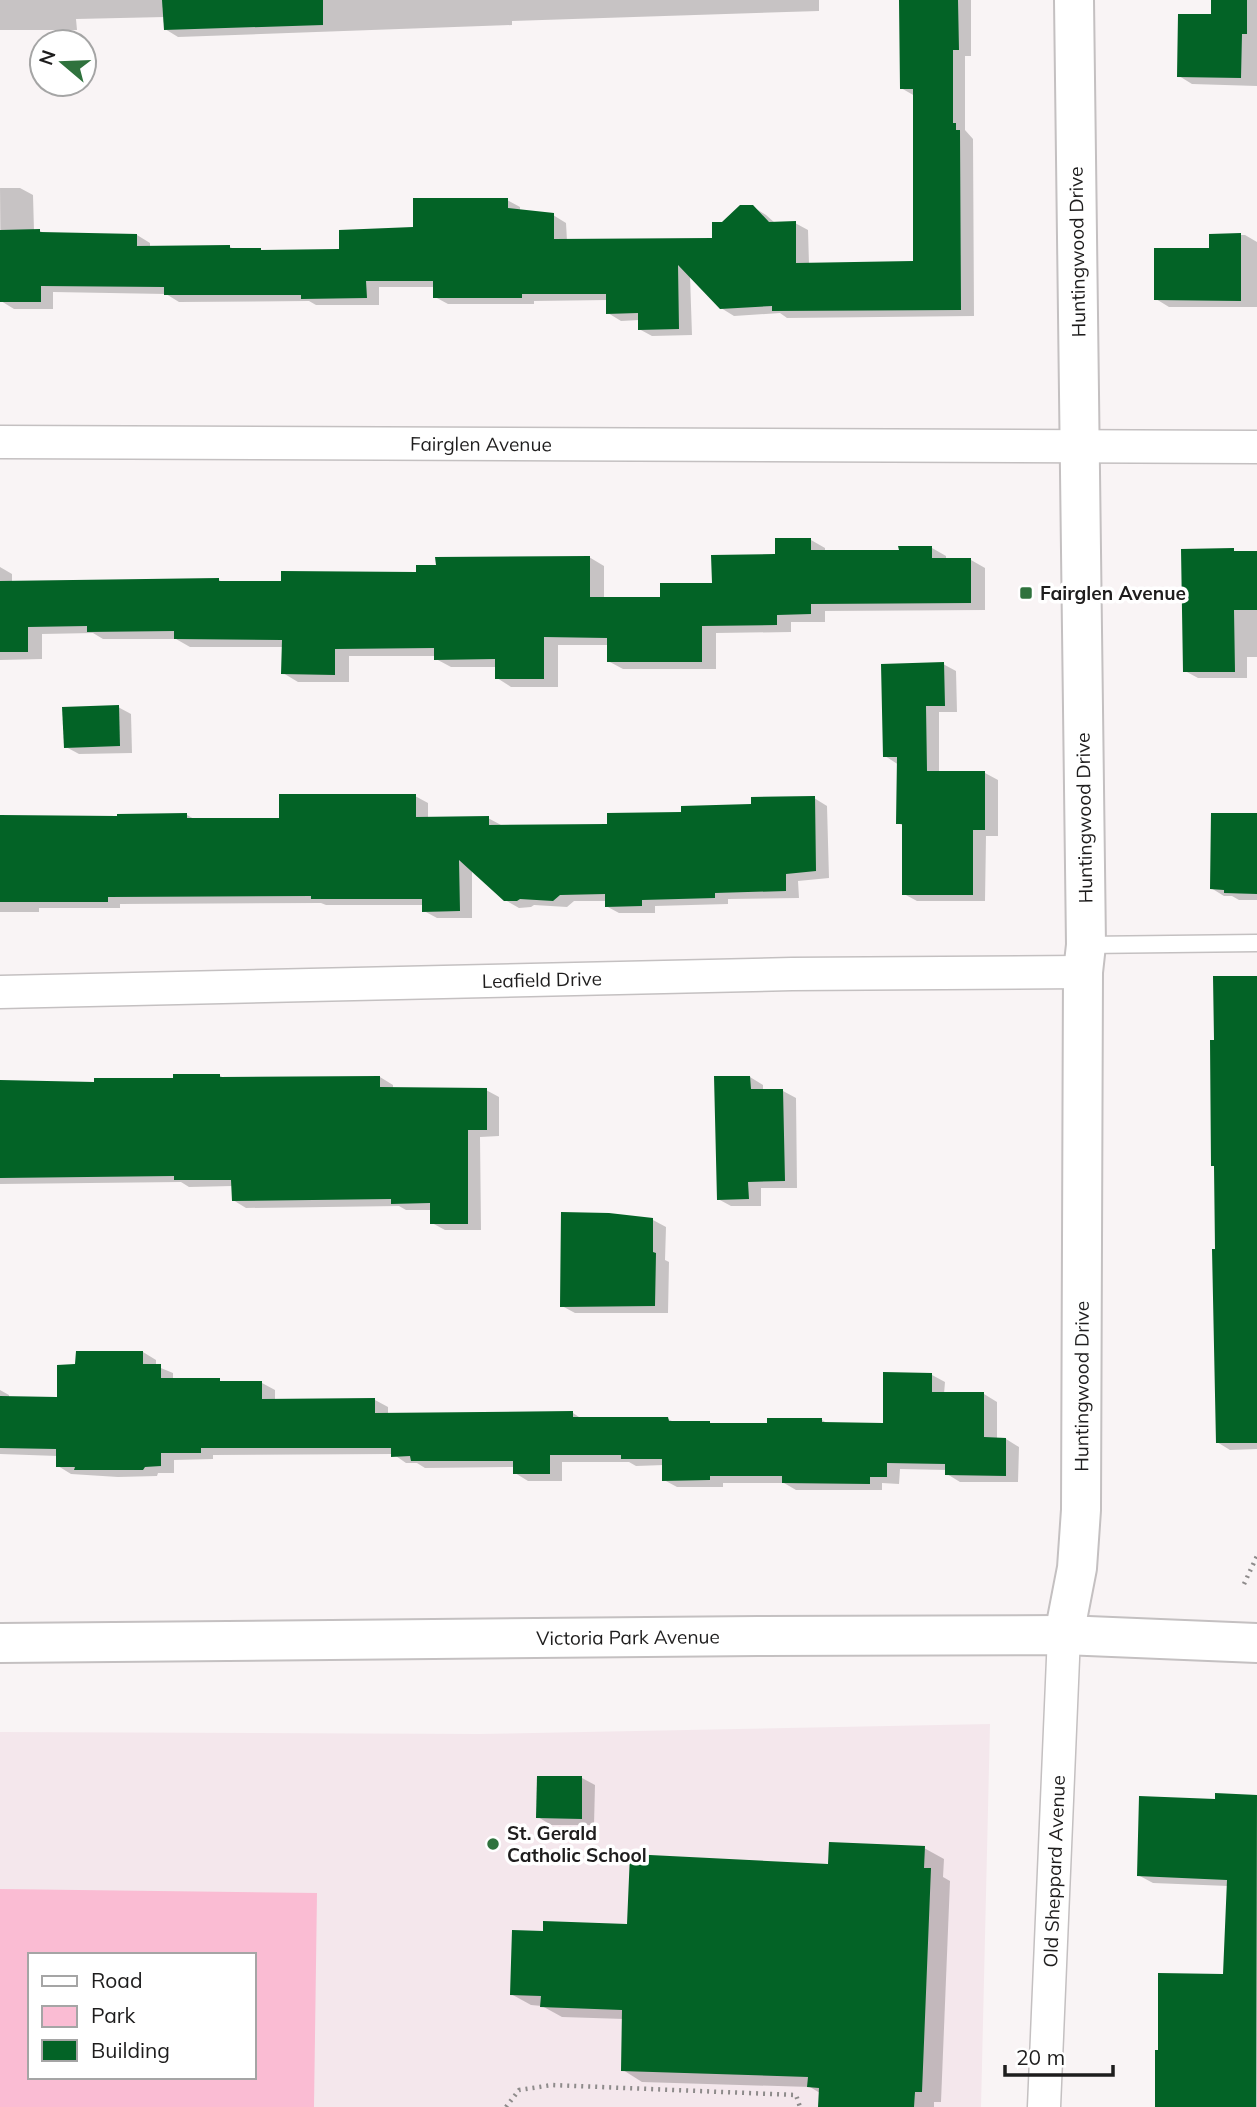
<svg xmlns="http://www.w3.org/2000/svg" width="1257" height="2107" font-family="Mulish,sans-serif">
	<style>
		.built { fill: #f4e7ec; fill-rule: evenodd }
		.green { fill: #fabcd3; fill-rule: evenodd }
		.shadow { fill: #0003 }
		.building { fill: #036326 }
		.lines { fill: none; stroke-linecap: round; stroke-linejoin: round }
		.lane-casing { stroke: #c4c0c1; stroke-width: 19 }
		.street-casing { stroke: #c4c0c1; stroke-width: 35 }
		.secondary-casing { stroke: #c4c0c1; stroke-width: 42 }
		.path { stroke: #8e8b8b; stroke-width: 4.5; stroke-dasharray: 2 5; stroke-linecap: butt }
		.lane { stroke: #fff; stroke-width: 16 }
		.street { stroke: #fff; stroke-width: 32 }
		.secondary { stroke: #fff; stroke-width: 38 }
		.poi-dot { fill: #2f723d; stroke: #fff; stroke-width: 2.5 }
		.labels { text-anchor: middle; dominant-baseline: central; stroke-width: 7; stroke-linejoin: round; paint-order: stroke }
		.street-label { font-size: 19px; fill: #1e1d1d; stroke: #fff }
		.poi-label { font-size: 19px; font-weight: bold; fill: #1e1d1d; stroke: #fff; text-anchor: start }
	</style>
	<rect width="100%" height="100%" fill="#f9f4f5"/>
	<path class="built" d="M990,1724L981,2107H0V1732L479,1734ZM30,1955H254V2077H30Z"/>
	<path class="green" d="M0,1889L317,1893L314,2107H0ZM30,1955H254V2077H30Z"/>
	<g class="shadow">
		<path d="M0,0H819V11L512,21V25L178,37L165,29V17L76,19L77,30H0Z"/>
		<path d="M900,0H971V56H965V130L973,139L974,316L787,318L780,313L734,316L721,308L690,276L692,335L652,336L639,329V320L621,321L608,313V300L534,301V304H448L435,297V287H379V305H316L309,301L179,302L166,294L53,292V309H14L1,301L0,188H20L33,195L34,231H40L46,234L137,235L150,243V247H230L234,249H260L264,252L341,251L507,200L520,207V211L553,215L566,223L567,241L713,240L722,224L753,207L766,215L775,223H795L808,230L809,264L915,263V96L901,88Z"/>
		<path d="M1213,0H1257V86L1192,84L1179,76L1213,15Z"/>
		<path d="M1211,235H1245L1257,242V307H1169L1156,299L1211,250Z"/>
		<path d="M811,540L825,548V552L900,551L932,548L946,556V560H971L985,568V610L825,611V622H791V632L716,633V669H623L608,661V645H558V687H511L497,678V667H451L436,659V656H349V682H298L283,673V647H190L176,639H103L93,633L42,634V659L0,660V567L12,574V583L219,580L224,583H283L418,574L589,557L604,566V599H662L713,584Z"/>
		<path d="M1257,551V657H1247V678H1198L1185,671Z"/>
		<path d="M943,664L956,671L957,712H939V772L985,773L998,780V836H986L985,901H917L904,894V826L898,823L899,765L885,756Z"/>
		<path d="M118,707L131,714L132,753L79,754L66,747Z"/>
		<path d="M415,796L428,803V818H488L501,825H609L683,813L814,798L827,806L829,878L798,881L799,898L728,899V904L655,906V913H619L606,906V901H574L567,907L534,905L531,907L519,908L505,900L472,869V918H437L424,911V905H326L321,903L120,904V908H39V912H0V817L118,818L187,815L196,820L280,819Z"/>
		<path d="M1257,815V900H1239L1232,896H1224L1211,888Z"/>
		<path d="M1257,978V1449L1230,1450L1217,1442L1215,1042Z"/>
		<path d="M219,1075L225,1079L380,1077L393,1085V1089L486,1090L499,1097V1136L480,1137L481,1230H445L432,1223V1210H406L399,1206L246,1208L233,1200V1186L189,1187L181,1182L0,1184V1081L96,1084Z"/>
		<path d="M750,1077L763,1085V1091H783L796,1098L797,1188H761V1206H731L718,1199Z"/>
		<path d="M653,1220L666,1227L665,1260L669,1262L668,1313H575L562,1306Z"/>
		<path d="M143,1352L156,1360V1366L173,1373V1380L262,1383L275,1390V1400H375L388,1407V1415L573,1413L582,1419H668L674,1422H709L714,1425H769L822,1420L828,1424H884L932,1375L945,1382L944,1394H984L997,1402V1439H1006L1019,1447L1018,1482H960L947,1474V1470L900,1469L899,1484L882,1483V1490H796L784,1483H723V1487H677L664,1480V1465L636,1466L629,1462H562V1481H528L515,1473V1467L425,1468L417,1463H406L393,1454L213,1455V1459L174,1460V1473H158L157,1476L118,1477L71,1474L58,1466V1456L0,1454V1390L9,1395V1398L58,1399Z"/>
		<path d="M582,1778L595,1785L594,1825H551L538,1817Z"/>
		<path d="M1217,1795L1257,1797V2107H1156L1160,2051L1224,1975L1228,1886L1153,1883L1138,1875L1217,1800Z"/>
		<path d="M924,1848L944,1859L943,1877L950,1881L941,2102H934V2107H820V2093L810,2087L642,2082L623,2070L624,2019L562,2017L542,2006L531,2005L511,1994L545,1932L629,1925L830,1865Z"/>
	</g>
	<g class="building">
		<path d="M162,0H323V25L164,30Z"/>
		<path d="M899,0H958L959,50H953V123H956V130H960L961,310L772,311V306L720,309L678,265L679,329L638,330V313L606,314V294H522V298H433V281H366L367,298L301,299V295H164V287L41,286V302H0V230L40,229V232L137,234V246L230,245V248H261V250L339,249V230L413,227V198H508V208L554,213V239L712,238V222H722L740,205H753L769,222L796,221V263L913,261V89H900Z"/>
		<path d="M1211,0H1247V34H1242L1241,78L1177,77L1178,14H1211Z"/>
		<path d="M1241,233V301L1154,300V248H1209V234Z"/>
		<path d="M775,538H811V550H899L898,546H932V558H971V603L811,604V614L777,615V625L702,626V662H607V638L544,637V679H495V659L434,660V648L335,649V675L281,674L282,640L174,639V631L87,632V626L28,627V652H0V581L219,578V581H281V571L416,572V565H436L435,557L590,556V597H660V583H712L711,555L775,554Z"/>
		<path d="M1234,548V551H1257V610H1234L1235,672H1183L1181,549Z"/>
		<path d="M944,662L945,706H926L927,771H985V830H973V895H902V824H896L897,757H883L881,664Z"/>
		<path d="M119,705L120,746L64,748L62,707Z"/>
		<path d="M279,794H416V817L489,816V825L607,824V813L681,812V806L751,804V797L815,796L816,871L786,874V891L715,893V898L642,900V906L605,907V894L560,895L553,901L520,899L517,901H504L459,860L460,911L422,912V899H311V896L108,897V902H0V815L117,816V814L187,813V818H279Z"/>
		<path d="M1211,813H1257V894L1224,893V890L1210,889Z"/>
		<path d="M1213,976H1257V1443H1216L1212,1249H1215L1214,1166H1211L1210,1040H1214Z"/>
		<path d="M173,1074H220V1077L380,1076V1087L487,1088V1130H468V1224H430V1203L391,1204V1199L232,1201L231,1180H174V1176L0,1178V1080L94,1082V1078H173Z"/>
		<path d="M714,1076H750L751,1089H783L785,1181L748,1182L749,1199L717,1200Z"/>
		<path d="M561,1212L609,1213L653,1218V1252L656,1253L655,1306L560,1307Z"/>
		<path d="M76,1351H143V1364H161V1378H220V1381H262V1399L375,1398V1413L573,1411V1417H668L669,1421H710V1423H767V1418H822V1422L883,1423V1372L932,1373V1392H984V1437L1006,1438V1476L945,1475V1464L887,1463V1477H870V1484L782,1483V1476H710V1480L662,1481V1459H621V1455H550V1474H513V1461H411L410,1456L391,1457V1448H201V1453H161V1466L145,1467L143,1470H74L75,1467H56V1449L0,1448V1396L57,1397V1365L75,1364Z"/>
		<path d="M537,1776H582V1819L536,1818Z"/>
		<path d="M1215,1793L1257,1795L1256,2107H1155V2050H1158V1973L1223,1974L1227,1880L1137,1876L1139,1796L1215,1799Z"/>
		<path d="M829,1842L925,1846L924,1868H931L922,2092H915L914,2107H818L819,2088L807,2087L808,2077L621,2071L622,2010L540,2007L541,1996L510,1995L512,1930L543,1931V1921L627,1924L630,1854L828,1864Z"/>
	</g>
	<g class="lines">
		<g class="lane-casing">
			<path id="lane" d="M1086,945L1257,943"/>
		</g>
		<g class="street-casing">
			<g id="street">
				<path id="s1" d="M0,442L1257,447"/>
				<path id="s2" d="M0,992L792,974L1083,972"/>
				<path id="s3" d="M1044,2107L1064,1635"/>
			</g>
		</g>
		<g class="secondary-casing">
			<g id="secondary">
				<path id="s4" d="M1064,1635L1077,1568L1081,1510L1083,972L1086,945L1074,0"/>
				<path id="s5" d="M0,1643L758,1636L1064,1635L1257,1643"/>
			</g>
		</g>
		<g class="path">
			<path d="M1244,1584L1257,1556"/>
			<path d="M506,2107L519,2090L552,2085L796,2095L800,2107"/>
		</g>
		<use href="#lane" class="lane"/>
		<use href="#street" class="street"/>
		<use href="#secondary" class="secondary"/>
	</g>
	<g class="poi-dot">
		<rect x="1019" y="586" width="14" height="14" rx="3.5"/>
		<circle cx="493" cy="1844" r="7"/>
	</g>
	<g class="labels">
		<g class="street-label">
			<text transform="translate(1077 252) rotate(-91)">Huntingwood Drive</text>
			<text stroke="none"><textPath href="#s1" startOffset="481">Fairglen Avenue</textPath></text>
			<text transform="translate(1084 818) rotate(-91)">Huntingwood Drive</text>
			<text stroke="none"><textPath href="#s2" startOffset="542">Leafield Drive</textPath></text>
			<text stroke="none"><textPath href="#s4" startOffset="250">Huntingwood Drive</textPath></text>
			<text stroke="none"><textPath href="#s5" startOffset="628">Victoria Park Avenue</textPath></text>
			<text stroke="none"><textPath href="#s3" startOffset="236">Old Sheppard Avenue</textPath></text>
		</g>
		<g class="poi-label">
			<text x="1040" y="593">Fairglen Avenue</text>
			<text x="507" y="1833">St. Gerald<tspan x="507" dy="22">Catholic School</tspan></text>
		</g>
	</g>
	<rect x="28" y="1953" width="228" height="126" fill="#ffffff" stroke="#a5a5a5" stroke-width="2"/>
	<rect x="42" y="1976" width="35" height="10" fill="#ffffff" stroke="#a5a5a5" stroke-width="2"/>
	<text x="91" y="1988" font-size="21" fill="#1e1d1d">Road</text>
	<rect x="42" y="2006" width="35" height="21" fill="#fabcd3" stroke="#a5a5a5" stroke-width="2"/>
	<text x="91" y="2023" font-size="21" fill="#1e1d1d">Park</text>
	<rect x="42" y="2040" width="35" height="21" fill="#036326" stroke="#a5a5a5" stroke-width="2"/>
	<text x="91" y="2058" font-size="21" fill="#1e1d1d">Building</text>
	<g transform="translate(63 63) rotate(289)"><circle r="33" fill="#ffffff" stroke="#a5a5a5" stroke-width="2"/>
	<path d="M0-5L12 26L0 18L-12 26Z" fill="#2f723d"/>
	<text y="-10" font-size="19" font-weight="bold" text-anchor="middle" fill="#1e1d1d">N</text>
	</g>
	<path d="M1005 2065v10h108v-10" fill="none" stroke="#1e1d1d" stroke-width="3.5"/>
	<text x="1016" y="2065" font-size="21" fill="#1e1d1d" stroke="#ffffff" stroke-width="5" paint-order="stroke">20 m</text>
</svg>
